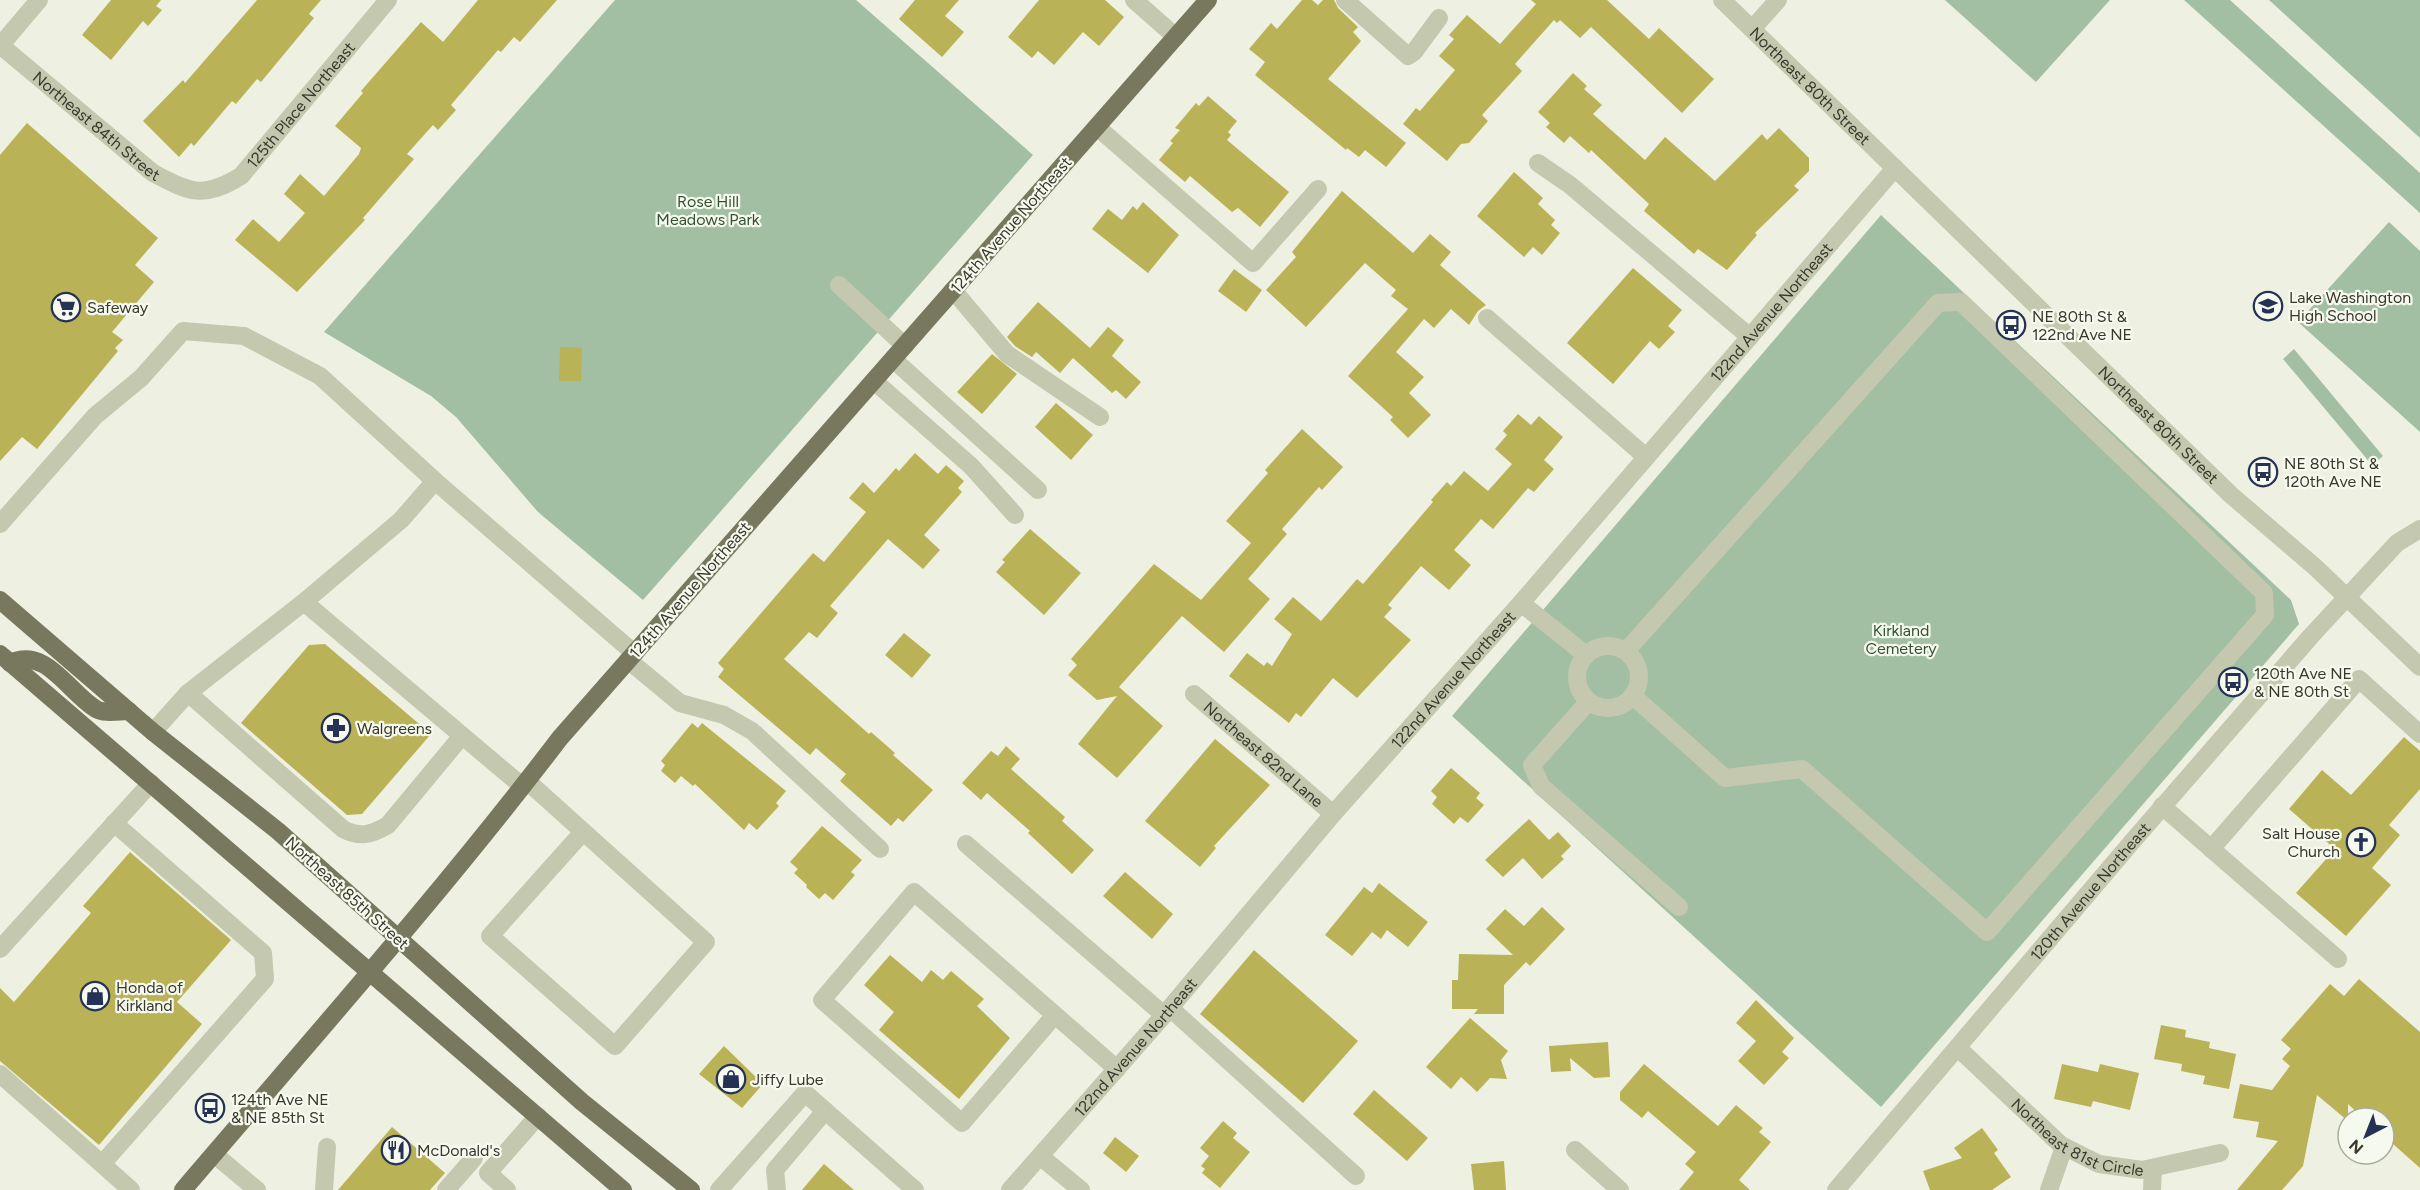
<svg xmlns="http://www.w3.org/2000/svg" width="2420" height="1190" font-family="Figtree,sans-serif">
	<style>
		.green { fill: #a2bfa3 }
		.building { fill: #bab256 }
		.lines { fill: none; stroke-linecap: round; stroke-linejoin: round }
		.minor { stroke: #c4c8ae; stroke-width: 18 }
		.major { stroke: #77785e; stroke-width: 18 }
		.labels { text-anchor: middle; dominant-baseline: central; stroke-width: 4.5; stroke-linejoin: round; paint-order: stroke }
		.street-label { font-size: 16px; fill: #38382b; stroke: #f6f9ed }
		.park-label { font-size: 16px; fill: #325333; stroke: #f6f9ed }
		.poi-label { font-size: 16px; fill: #38382b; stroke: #f6f9ed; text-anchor: start }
	</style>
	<rect width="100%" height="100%" fill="#eef1e1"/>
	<g class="green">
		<path d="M615,0H856L1033,155L643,600L538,512L456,417L431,396L324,332Z"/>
		<path d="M1945,0H2110L2036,82Z"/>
		<path d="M2184,0H2230L2420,173V213Z"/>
		<path d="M2269,0H2420V138Z"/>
		<path d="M1881,215L2291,600L2299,624L1881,1107L1452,716Z"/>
		<path d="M2389,222L2420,251V432L2298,322Z"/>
		<path d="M2294,349L2383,456L2372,465L2283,359Z"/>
	</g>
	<g class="building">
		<path d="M111,0H161L156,6L162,10L148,26L143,21L111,60L82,35Z"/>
		<path d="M257,0H321L309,14L314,18L261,82L257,79L236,104L232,101L194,146L191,143L179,157L143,121L183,80L185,83Z"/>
		<path d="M478,0H557L520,42L514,37L501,52L498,50L451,105L456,110L438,130L433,125L407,154L414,159L363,218L365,220L297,292L235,240L253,219L279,242L305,213L284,194L300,174L324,196L359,154L361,148L335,126L363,93L361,91L421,22L443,42Z"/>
		<path d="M915,0H959L945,16L964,32L942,57L899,19Z"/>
		<path d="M1039,0H1105L1124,17L1099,46L1083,32L1054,65L1038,51L1032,58L1008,37Z"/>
		<path d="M1302,0H1312L1318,5L1323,0H1334L1338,8L1358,27L1353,32L1361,41L1328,79L1406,143L1386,167L1365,150L1359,157L1347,148L1346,150L1255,75L1265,62L1249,49L1271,23L1277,29Z"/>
		<path d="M1531,0H1607L1649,39L1659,28L1714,79L1682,113L1591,27L1580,38L1560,20L1557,23L1554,20L1515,64L1522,71L1482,115L1488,121L1469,143L1461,144L1447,161L1403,124L1416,108L1420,111L1455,70L1439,56L1454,39L1449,35L1467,15L1500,44L1536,4Z"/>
		<path d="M1573,73L1587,86L1584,89L1602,105L1593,114L1645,160L1665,137L1715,181L1762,134L1767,140L1779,128L1809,158V171L1794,186L1799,190L1755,233L1757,235L1727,270L1698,249L1694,254L1644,211L1649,204L1591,150L1589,153L1570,136L1564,143L1546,127L1550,123L1538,112Z"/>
		<path d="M1208,96L1237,121L1228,132L1231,135L1227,140L1289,192L1260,227L1238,208L1232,212L1190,176L1185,182L1159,160L1173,143L1170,141L1180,130L1175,128L1196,103L1199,106Z"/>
		<path d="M27,123L158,238L135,265L154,282L112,332L123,340L115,348L118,351L37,449L22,437L0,461V155Z"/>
		<path d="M1514,172L1543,198L1538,204L1555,220L1551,225L1560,233L1542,255L1533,247L1524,257L1477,216Z"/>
		<path d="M1342,191L1413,253L1430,234L1451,252L1440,265L1486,305L1478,311L1469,325L1451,309L1434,328L1424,319L1396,352L1424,377L1409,393L1431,415L1408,438L1390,420L1393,417L1348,376L1408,309L1391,296L1396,290L1365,263L1306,327L1266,290L1296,257L1292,252Z"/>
		<path d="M1143,202L1179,235L1148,273L1092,229L1108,209L1122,220L1133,206L1137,210Z"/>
		<path d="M1633,268L1682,310L1668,326L1675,332L1659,349L1650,341L1613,384L1567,343Z"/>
		<path d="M1234,269L1262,290L1246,312L1218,291Z"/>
		<path d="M1038,302L1090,348L1108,327L1124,340L1112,356L1141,382L1126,399L1116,390L1112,393L1073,358L1060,373L1036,352L1032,357L1015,346L1007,337Z"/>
		<path d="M560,347L582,348L581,381H559Z"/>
		<path d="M992,354L1017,374L982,414L957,392Z"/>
		<path d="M1056,403L1093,435L1071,460L1035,427Z"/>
		<path d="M1518,414L1531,425L1539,416L1563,437L1544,460L1554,469L1534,492L1528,488L1493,529L1481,519L1454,550L1471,565L1449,590L1421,566L1388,605L1392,608L1384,617L1411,640L1357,698L1333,678L1301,717L1296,713L1289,723L1229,676L1247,653L1264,666L1267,662L1272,666L1292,634L1274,619L1293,597L1321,621L1357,579L1363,584L1433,502L1431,500L1447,482L1451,486L1464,471L1488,491L1512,464L1495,449L1507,435L1503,431Z"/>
		<path d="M1302,429L1343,467L1322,490L1319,487L1282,529L1287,534L1248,579L1270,599L1224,652L1182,616L1119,687L1163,726L1117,778L1078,744L1117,696L1097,700L1068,675L1077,665L1071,659L1154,564L1201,600L1251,543L1226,521L1268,473L1265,470Z"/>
		<path d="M915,453L938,474L946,465L964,481L958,488L962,492L924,535L940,550L923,569L888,539L830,606L838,613L817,638L809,632L784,659L869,734L871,732L895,753L893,755L933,790L903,822L898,818L891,826L840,781L846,774L816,748L810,755L718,677L724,669L718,663L813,553L824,562L866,512L849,498L863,482L874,493L896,468L899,471Z"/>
		<path d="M1030,529L1081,573L1044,615L996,572L1005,562L1002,560Z"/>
		<path d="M904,633L931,655L912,678L885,655Z"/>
		<path d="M325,644L431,734L362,814L347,815L241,723L309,645Z"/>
		<path d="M692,723L698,728L702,723L786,791L776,803L779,806L757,830L749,823L744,830L695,784L693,786L681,776L675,783L661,771L665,765L661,761Z"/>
		<path d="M2404,737L2420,751V789L2389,825L2400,835L2372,868L2391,885L2346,936L2296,893L2335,849L2289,809L2322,770L2351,795Z"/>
		<path d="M1215,739L1270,785L1214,846L1216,848L1200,867L1145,821Z"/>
		<path d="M1006,746L1020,759L1011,769L1065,817L1062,821L1094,850L1072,874L1028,833L1030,831L987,793L981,800L962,783L991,751L998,756Z"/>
		<path d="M1451,768L1480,793L1476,798L1484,805L1468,823L1460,817L1454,824L1432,804L1437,797L1431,791Z"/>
		<path d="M1529,819L1549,840L1558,832L1571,846L1561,856L1564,859L1542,879L1523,858L1503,877L1485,860Z"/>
		<path d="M822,826L862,860L851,872L855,875L833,900L825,893L819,899L806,887L807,885L794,873L798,869L790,862Z"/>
		<path d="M130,852L231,940L177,1002L202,1024L99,1145L0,1061V988L14,1002L91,913L83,906Z"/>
		<path d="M1125,872L1173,914L1152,939L1103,896Z"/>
		<path d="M1379,883L1428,922L1408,947L1387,930L1381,939L1372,932L1352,956L1325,935L1364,887L1372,893Z"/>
		<path d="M1542,907L1565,929L1530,966L1526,962L1504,985V1014H1474L1478,1009H1452V980H1458L1459,954L1513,955L1486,929L1505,909L1524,926Z"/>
		<path d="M1254,950L1358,1041L1303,1103L1200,1014Z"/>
		<path d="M890,955L922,982L931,970L943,980L951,971L984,999L977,1006L1010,1038L959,1099L879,1030L894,1012L864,985Z"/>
		<path d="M2359,979L2420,1032V1168L2384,1136V1118H2363L2348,1104V1121L2317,1095L2303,1166L2282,1190H2237L2278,1141L2256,1137L2259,1122L2233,1118L2240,1084L2272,1090L2290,1066L2282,1059L2291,1049L2281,1040L2330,984L2344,996Z"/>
		<path d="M1756,1000L1794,1038L1782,1052L1789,1058L1764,1085L1738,1061L1756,1041L1736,1023Z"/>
		<path d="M1470,1018L1508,1051L1501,1060L1507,1079L1490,1078L1477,1092L1461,1077L1451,1089L1426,1067Z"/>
		<path d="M2161,1025L2186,1030L2185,1037L2210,1042L2209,1048L2236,1054L2229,1089L2203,1084L2205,1076L2181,1071L2182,1064L2154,1059Z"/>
		<path d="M1608,1042L1610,1077L1594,1078L1570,1058L1571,1071L1551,1072L1549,1046Z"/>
		<path d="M724,1046L763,1084L742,1108L699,1074Z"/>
		<path d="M1644,1064L1718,1126L1736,1105L1763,1128L1759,1132L1771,1142L1739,1180L1750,1190H1679L1694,1172L1685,1164L1696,1152L1648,1111L1642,1118L1620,1100V1092Z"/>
		<path d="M2062,1064L2098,1072L2100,1064L2139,1073L2130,1110L2093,1101L2091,1107L2054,1099Z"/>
		<path d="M1374,1090L1428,1138L1407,1161L1353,1114Z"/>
		<path d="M1223,1121L1237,1133L1233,1138L1250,1152L1220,1188L1202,1173L1205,1169L1201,1166L1209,1156L1200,1148Z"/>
		<path d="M392,1127L445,1173L430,1190H338Z"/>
		<path d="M1982,1128L1998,1150L1994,1153L2011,1177L1992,1190H1930L1923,1171L1962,1158L1954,1148Z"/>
		<path d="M1115,1137L1139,1156L1126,1172L1103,1153Z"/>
		<path d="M1504,1161L1506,1190H1474L1471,1164Z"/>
		<path d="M824,1164L854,1190H802Z"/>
	</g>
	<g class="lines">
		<g class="minor">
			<path d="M1134,0L1176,37"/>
			<path d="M1345,0L1408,56L1414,52L1439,18"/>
			<path id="s1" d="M1722,0L2231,495L2315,567L2420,667"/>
			<path d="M1752,29L1778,0"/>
			<path id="s2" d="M0,45L153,173C191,193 203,199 241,176L388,0"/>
			<path d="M0,46L39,0"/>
			<path d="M1097,127L1253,263L1318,189"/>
			<path d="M1538,163L1570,185L1750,337"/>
			<path d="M839,285L905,346"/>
			<path d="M953,290L1007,354L1100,417"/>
			<path d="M1487,318L1646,457"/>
			<path d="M893,359L1038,490"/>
			<path d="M874,381L971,466L1015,515"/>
			<path d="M0,524L95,416L141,378L183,331L244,336L320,376L435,481L634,653"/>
			<path d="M304,602L523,787"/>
			<path d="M1521,603L1586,655"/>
			<circle cx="1608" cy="677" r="31"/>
			<path d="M1626,651L1938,303L1961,302L2264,593L2265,615L1987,932L1802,769L1725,778L1633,696"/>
			<path d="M628,660L680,703L724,715L752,731L880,849"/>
			<path d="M188,693L343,829C360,838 371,835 388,825L461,737"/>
			<path id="s3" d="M1194,694L1333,814"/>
			<path d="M1589,701L1532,765L1541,786L1679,907"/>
			<path d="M153,732L188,693L304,602L401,520L435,481"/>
			<path d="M527,781L706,942L615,1046L490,936L583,832"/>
			<path d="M2162,806L2338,959"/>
			<path d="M966,844L1164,1015"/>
			<path d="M2211,849L2359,679L2420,734"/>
			<path d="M0,949L151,783"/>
			<path d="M1170,1008L1356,1176"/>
			<path d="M1055,1015L962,1123L822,1000L914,892L1117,1069"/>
			<path id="s4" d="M1958,1048L2061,1145L2099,1164L2142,1170L2220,1153"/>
			<path d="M0,1074L102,1164L265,979L263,953L114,823"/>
			<path d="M1575,1150L1620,1190"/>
			<path d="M214,1154L257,1190"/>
			<path d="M1041,1157L1081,1190"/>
			<path d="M102,1164L131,1190"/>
			<path d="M324,1190L327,1147"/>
			<path d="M446,1190L474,1158"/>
			<path d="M507,1190L488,1173L538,1116"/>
			<path d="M719,1190L805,1093L915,1190"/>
			<path d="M777,1190L775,1170L825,1111"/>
			<path id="s5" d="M1010,1190L1164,1015L1333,814L1521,603L1895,168"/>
			<path id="s6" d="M1836,1190L2137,836L2311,636L2397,543L2420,529"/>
			<path d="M2049,1190L2064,1147"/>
			<path d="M2152,1190L2153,1168"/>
		</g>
		<g class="major">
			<path d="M0,600L153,732L278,831L582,1102L691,1190"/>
			<path d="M0,654L623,1190"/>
			<path d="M10,663C46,646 68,692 96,709C104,714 119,711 129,711"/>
			<path d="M183,1190C310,1041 441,894 560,738L1208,0"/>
		</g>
	</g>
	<defs>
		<g id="school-ring" transform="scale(1.5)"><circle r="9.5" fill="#f6f9ed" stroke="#253155" stroke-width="1.5"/><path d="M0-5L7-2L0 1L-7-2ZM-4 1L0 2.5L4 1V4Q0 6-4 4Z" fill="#253155"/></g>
		<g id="supermarket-ring" transform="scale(1.5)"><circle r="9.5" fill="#f6f9ed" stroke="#253155" stroke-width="1.5"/><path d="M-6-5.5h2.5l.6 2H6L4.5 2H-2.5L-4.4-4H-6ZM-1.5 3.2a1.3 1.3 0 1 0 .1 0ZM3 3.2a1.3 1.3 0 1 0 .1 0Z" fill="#253155"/></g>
		<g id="bus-ring" transform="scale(1.5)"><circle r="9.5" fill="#f6f9ed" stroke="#253155" stroke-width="1.5"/><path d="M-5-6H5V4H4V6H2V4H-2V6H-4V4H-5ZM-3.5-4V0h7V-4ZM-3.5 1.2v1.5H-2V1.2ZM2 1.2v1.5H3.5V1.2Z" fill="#253155"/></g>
		<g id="pharmacy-ring" transform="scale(1.5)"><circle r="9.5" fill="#f6f9ed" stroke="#253155" stroke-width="1.5"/><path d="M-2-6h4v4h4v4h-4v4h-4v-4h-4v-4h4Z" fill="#253155"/></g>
		<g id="church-ring" transform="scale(1.5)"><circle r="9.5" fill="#f6f9ed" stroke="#253155" stroke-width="1.5"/><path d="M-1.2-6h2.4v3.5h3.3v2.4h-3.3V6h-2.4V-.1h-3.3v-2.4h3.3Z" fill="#253155"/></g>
		<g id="shop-ring" transform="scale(1.5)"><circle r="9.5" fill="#f6f9ed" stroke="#253155" stroke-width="1.5"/><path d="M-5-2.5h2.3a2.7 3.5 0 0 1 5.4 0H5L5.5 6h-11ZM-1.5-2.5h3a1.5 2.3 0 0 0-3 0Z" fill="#253155"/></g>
		<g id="restaurant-ring" transform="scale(1.5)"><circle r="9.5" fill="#f6f9ed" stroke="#253155" stroke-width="1.5"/><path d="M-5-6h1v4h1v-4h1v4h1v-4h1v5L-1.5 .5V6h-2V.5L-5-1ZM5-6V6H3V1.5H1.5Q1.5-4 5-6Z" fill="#253155"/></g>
	</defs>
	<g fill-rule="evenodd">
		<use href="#school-ring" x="2268" y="306"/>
		<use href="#supermarket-ring" x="66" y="307"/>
		<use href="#bus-ring" x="2011" y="325"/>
		<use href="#bus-ring" x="2263" y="472"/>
		<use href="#bus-ring" x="2233" y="682"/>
		<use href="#pharmacy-ring" x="336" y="728"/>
		<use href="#church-ring" x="2361" y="842"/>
		<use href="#shop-ring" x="95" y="996"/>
		<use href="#shop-ring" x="731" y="1079"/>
		<use href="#bus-ring" x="210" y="1108"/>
		<use href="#restaurant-ring" x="396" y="1150"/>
	</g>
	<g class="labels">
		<g class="street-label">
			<text stroke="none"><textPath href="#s1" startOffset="123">Northeast 80th Street</textPath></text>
			<text stroke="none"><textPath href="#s2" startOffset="387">125th Place Northeast</textPath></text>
			<text stroke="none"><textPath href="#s2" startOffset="126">Northeast 84th Street</textPath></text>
			<text transform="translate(1011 225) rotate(-49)">124th Avenue Northeast</text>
			<text stroke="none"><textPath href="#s5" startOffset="1162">122nd Avenue Northeast</textPath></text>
			<text stroke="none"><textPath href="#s1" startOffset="609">Northeast 80th Street</textPath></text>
			<text transform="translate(690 590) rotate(-49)">124th Avenue Northeast</text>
			<text stroke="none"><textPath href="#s5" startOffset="676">122nd Avenue Northeast</textPath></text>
			<text stroke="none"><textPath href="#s3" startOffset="92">Northeast 82nd Lane</textPath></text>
			<text stroke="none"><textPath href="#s6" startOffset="392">120th Avenue Northeast</textPath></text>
			<text transform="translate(347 893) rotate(42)">Northeast 85th Street</text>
			<text stroke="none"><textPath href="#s5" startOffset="190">122nd Avenue Northeast</textPath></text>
			<text stroke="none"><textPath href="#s4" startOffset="153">Northeast 81st Circle</textPath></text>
		</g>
		<g class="park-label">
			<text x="708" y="201">Rose Hill<tspan x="708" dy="18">Meadows Park</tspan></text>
			<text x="1901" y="630">Kirkland<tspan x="1901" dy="18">Cemetery</tspan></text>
		</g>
		<g class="poi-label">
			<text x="2289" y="297">Lake Washington<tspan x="2289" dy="18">High School</tspan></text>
			<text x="87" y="307">Safeway</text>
			<text x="2032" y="316">NE 80th St &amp;<tspan x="2032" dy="18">122nd Ave NE</tspan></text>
			<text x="2284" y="463">NE 80th St &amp;<tspan x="2284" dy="18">120th Ave NE</tspan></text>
			<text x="2254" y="673">120th Ave NE<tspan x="2254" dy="18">&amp; NE 80th St</tspan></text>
			<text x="357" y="728">Walgreens</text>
			<text x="2340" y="833" text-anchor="end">Salt House<tspan x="2340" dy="18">Church</tspan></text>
			<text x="116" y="987">Honda of<tspan x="116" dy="18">Kirkland</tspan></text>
			<text x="752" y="1079">Jiffy Lube</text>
			<text x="231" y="1099">124th Ave NE<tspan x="231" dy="18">&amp; NE 85th St</tspan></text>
			<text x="417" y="1150">McDonald's</text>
		</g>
	</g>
	<g transform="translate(2366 1136) rotate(222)"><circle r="28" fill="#f6f9ed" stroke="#aaac9f" stroke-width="1.5"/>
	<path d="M0-4.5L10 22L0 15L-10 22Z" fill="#253155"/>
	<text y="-9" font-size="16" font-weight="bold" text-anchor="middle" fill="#38382b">N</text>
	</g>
</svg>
